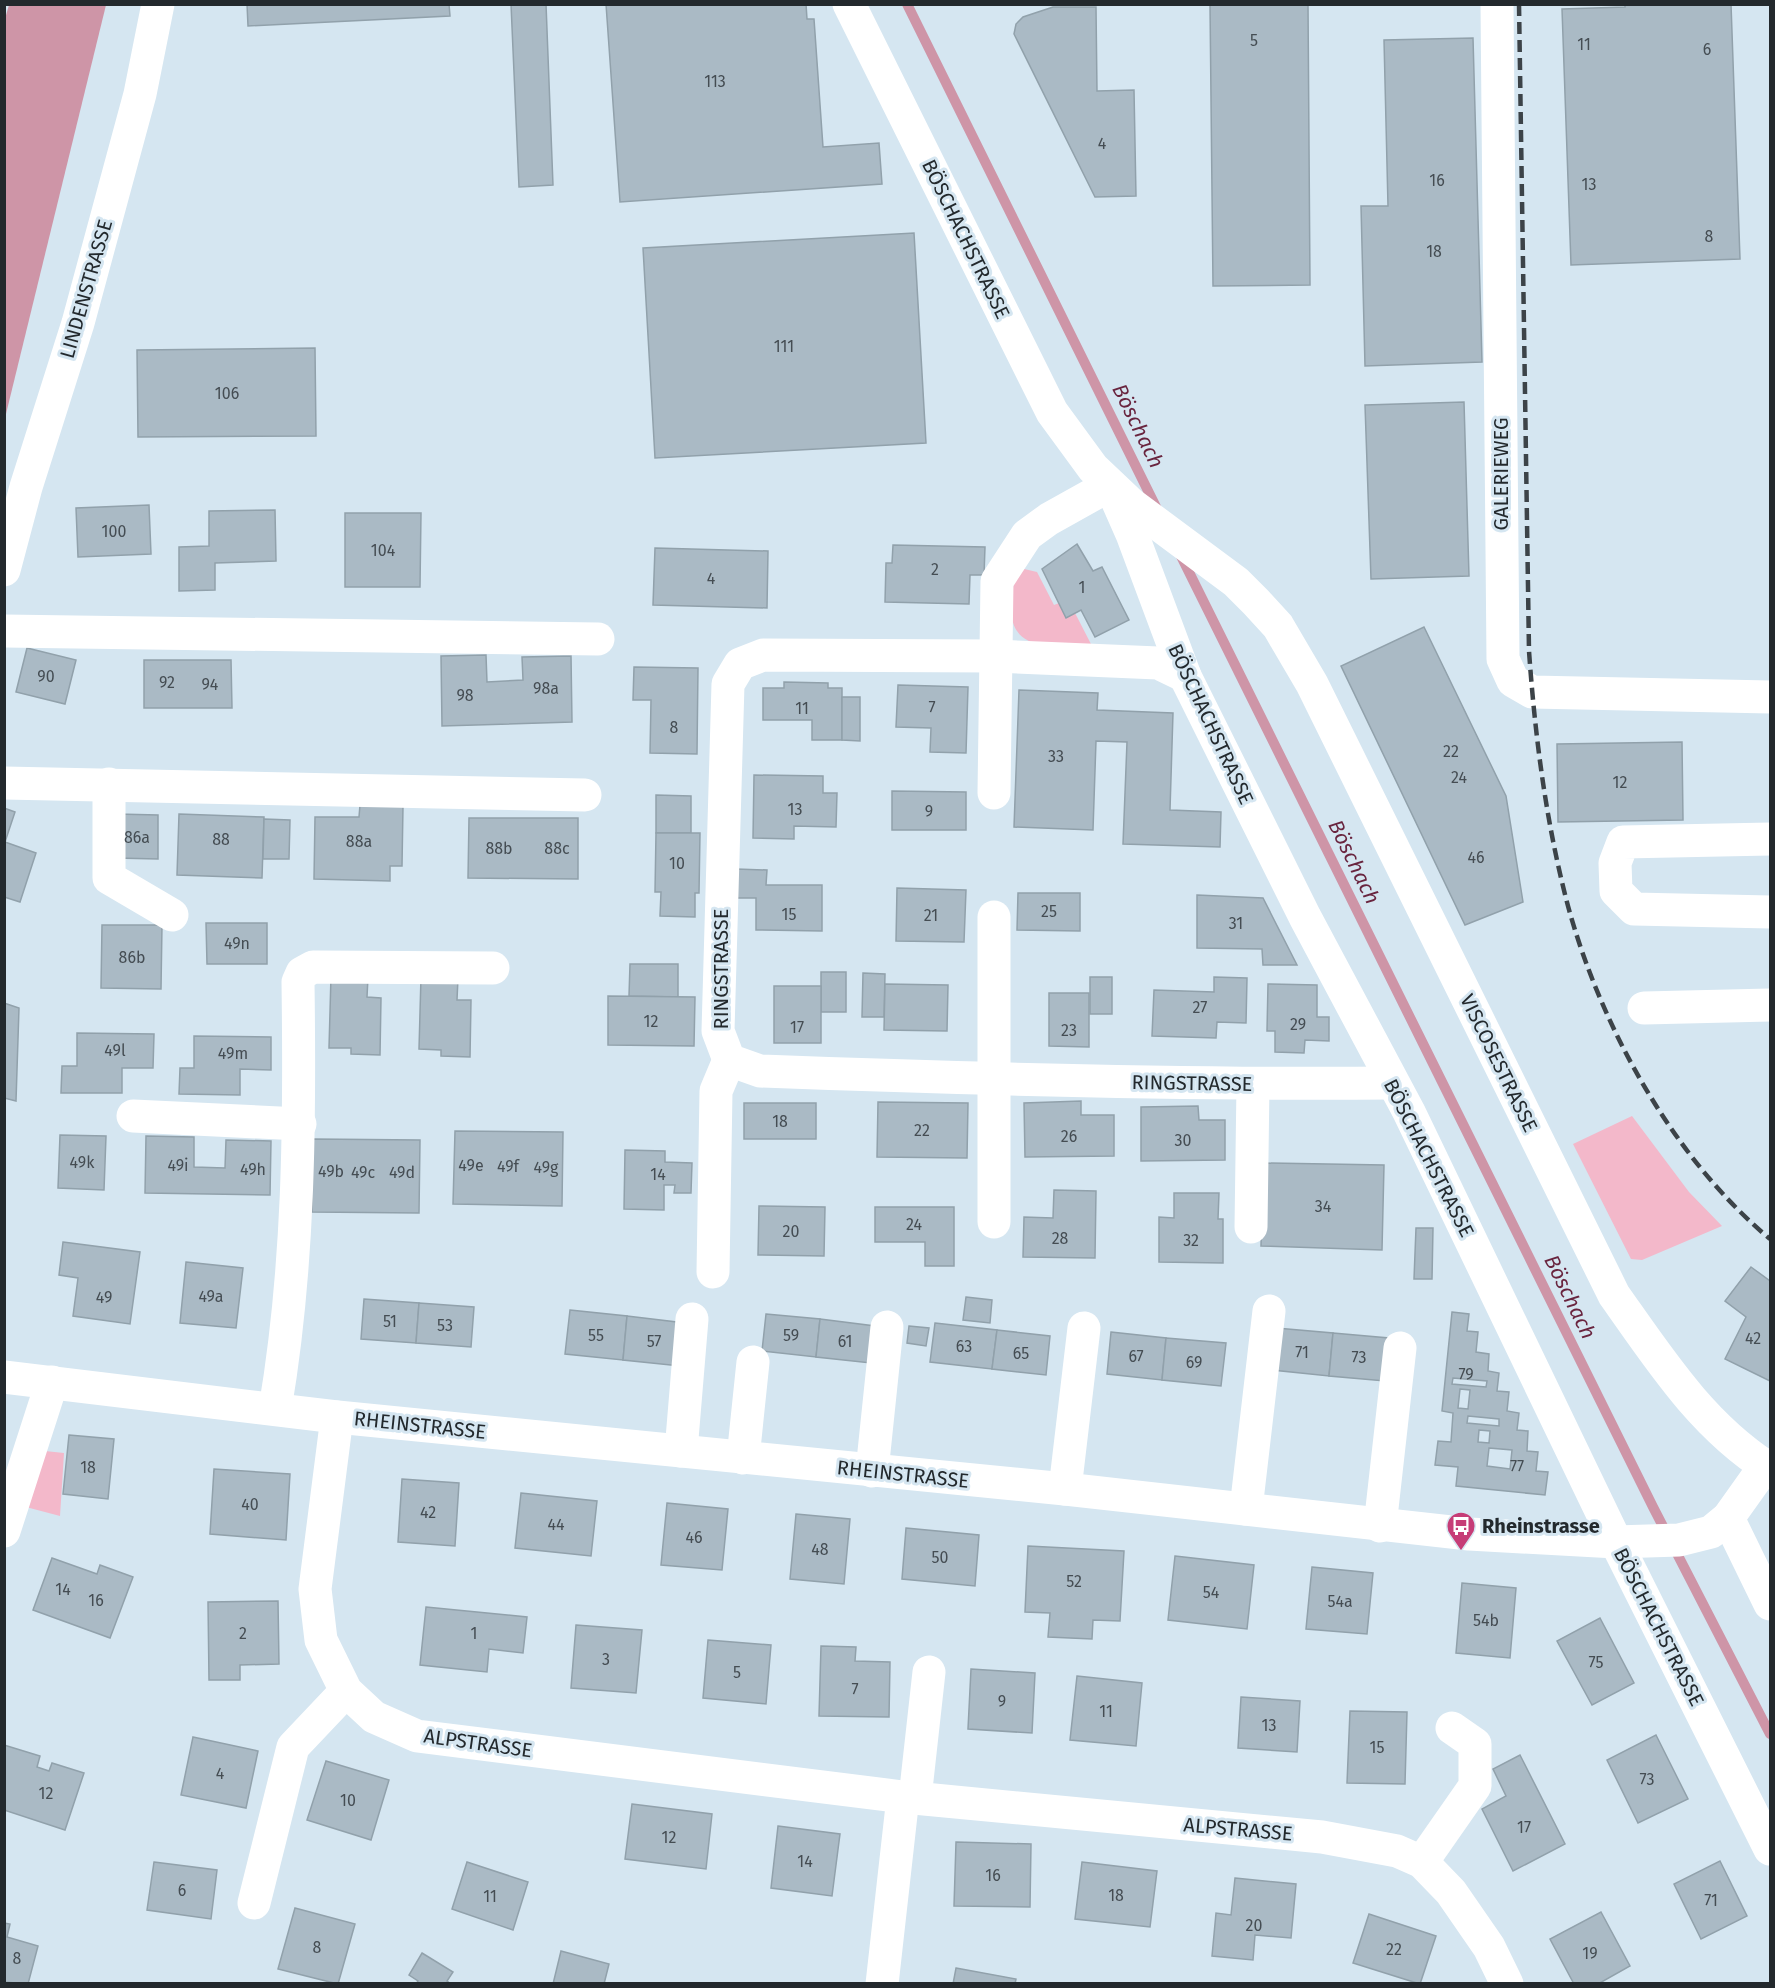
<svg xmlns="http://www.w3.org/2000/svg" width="1775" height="1988" font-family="'Fira Sans',sans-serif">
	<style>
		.green { fill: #f3b8ca }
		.water { fill: #ce95a7 }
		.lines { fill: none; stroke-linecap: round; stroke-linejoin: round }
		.stream { stroke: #ce95a7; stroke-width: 10 }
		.building { fill: #aabac5; stroke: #91a1ab; stroke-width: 1.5; fill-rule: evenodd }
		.minor { stroke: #fff; stroke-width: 33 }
		.rail { stroke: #3c4348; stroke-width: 4.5; stroke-dasharray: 12 6; stroke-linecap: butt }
		.labels { text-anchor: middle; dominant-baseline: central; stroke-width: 6; stroke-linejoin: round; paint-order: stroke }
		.number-label { font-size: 16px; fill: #454d53 }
		.street-label { font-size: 20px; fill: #23292d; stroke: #d5e6f1 }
		.poi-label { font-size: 20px; font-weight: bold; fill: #23292d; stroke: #d5e6f1; text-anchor: start }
		.water-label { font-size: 21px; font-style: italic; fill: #69253f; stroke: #d5e6f1 }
	</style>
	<rect width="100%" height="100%" fill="#d5e6f1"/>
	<g class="green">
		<path d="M1020,568L1037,572L1054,605L1059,603L1066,618L1075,613L1092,646C1058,645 1012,655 1011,609C1011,592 1013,583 1020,568Z"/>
		<path d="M1632,1116L1689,1192L1722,1226L1642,1260L1631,1259L1573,1144Z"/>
		<path d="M45,1451L64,1453L60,1516L26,1507Z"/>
	</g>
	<path class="water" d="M9,5H106L5,418L4,22Z"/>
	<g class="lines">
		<g class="stream">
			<path d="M907,4L1158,511"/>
			<path d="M1180,554L1653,1507L1770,1734"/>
		</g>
	</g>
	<g class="building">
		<path d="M247,4H449L450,16L248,26Z"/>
		<path d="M511,4H546L553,185L519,187Z"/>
		<path d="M606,4H806L807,19H814L823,147L879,143L882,184L620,202Z"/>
		<path d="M1210,4H1308L1310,285L1213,286Z"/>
		<path d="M1625,4H1731L1740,259L1571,265L1562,9L1625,7Z"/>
		<path d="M1053,7H1096L1097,91L1134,90L1136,196L1095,197L1014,34L1016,24L1023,17Z"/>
		<path d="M1473,38L1482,362L1365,366L1361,206H1388L1384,40Z"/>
		<path d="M914,233L926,443L655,458L643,248Z"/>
		<path d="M315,348L316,436L138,437L137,350Z"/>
		<path d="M1464,402L1469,576L1371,579L1365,405Z"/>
		<path d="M149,505L151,554L78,557L76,508Z"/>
		<path d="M275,510L276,561L215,563V590L179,591V547L209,546V511Z"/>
		<path d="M345,513H421L420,587H345Z"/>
		<path d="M1077,544L1093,571L1102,567L1129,620L1095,637L1081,610L1066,618L1042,569Z"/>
		<path d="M893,545L985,547L984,575H970L969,604L885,602L886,563H892Z"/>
		<path d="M655,548L768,551L767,608L653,605Z"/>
		<path d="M1424,627L1506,796L1523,902L1465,925L1341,666Z"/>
		<path d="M27,648L76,660L65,704L16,692Z"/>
		<path d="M486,655L487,682L523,680L522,657L571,656L572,722L442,726L441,656Z"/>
		<path d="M144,660H231L232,708H144Z"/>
		<path d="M634,667L698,668L697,754L650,753L651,700H633Z"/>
		<path d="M784,682L828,683V688H842V740H812V720H763V688H784Z"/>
		<path d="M898,685L968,687L966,753L930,752L931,728L896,727Z"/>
		<path d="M1019,690L1098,693L1097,710L1173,713L1170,810L1221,812L1220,847L1123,844L1127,742L1096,741L1093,830L1014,827Z"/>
		<path d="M842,697H860V741L842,740Z"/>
		<path d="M1682,742L1683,820L1558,822L1557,744Z"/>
		<path d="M754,775L823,776V793H837L836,827L794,826V839L753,838Z"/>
		<path d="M892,791L966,792V830H892Z"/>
		<path d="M656,795L691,796V833H656Z"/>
		<path d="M360,805L403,806L402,866H390V881L314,879L315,817H359Z"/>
		<path d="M4,808L15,812L5,842L36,853L20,902L4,897Z"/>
		<path d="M116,814L158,815V859L115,858Z"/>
		<path d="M179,814L264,817L262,878L177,875Z"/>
		<path d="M469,818H578V879L468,878Z"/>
		<path d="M264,819L290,820L289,859H263Z"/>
		<path d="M656,833H700L699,893H695V917L660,916L661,892H655Z"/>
		<path d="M736,869L767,870L766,885H822V931L756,930V898H736Z"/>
		<path d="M897,888L966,890L964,942L896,941Z"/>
		<path d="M1018,893H1080V931L1017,930Z"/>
		<path d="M1197,895L1263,898L1297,965H1263L1262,949L1197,948Z"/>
		<path d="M206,923H267V964H207Z"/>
		<path d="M102,925H162L161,989L101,988Z"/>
		<path d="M630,964H678V997L629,996Z"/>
		<rect x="821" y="972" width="25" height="40"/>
		<path d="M863,973L885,974L884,1017H862Z"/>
		<path d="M331,976L368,977L367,997L381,998L380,1055L351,1054V1048H329Z"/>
		<path d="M421,977L458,978L457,1000H471L470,1057L441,1056V1050L419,1049Z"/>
		<rect x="1090" y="977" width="22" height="37"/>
		<path d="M1214,977L1247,978L1246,1023L1217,1022L1216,1038L1152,1036L1154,990L1214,992Z"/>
		<path d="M885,984L948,985L947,1031L884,1030Z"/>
		<path d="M1268,984L1317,985V1017H1329V1041L1305,1040L1304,1053L1275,1052V1031H1267Z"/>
		<rect x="774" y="986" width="47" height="57"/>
		<path d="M1049,993H1089V1047L1049,1046Z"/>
		<path d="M608,996L695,997L694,1046L608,1045Z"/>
		<path d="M4,1003L19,1008L16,1101L4,1098Z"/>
		<path d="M77,1033L154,1034L153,1068H122V1093H61L62,1066H77Z"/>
		<path d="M194,1036L271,1037V1070L240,1069V1095L179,1094L180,1068H194Z"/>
		<path d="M1081,1101V1115H1114V1156L1025,1157L1024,1103Z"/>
		<path d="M878,1102L968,1103L967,1158L877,1157Z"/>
		<rect x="744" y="1103" width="72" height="36"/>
		<path d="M1198,1106L1199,1120H1225V1160L1141,1161V1107Z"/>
		<path d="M455,1131L563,1132L562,1206L453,1204Z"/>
		<path d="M60,1135L106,1136L104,1190L58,1188Z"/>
		<path d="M146,1136L194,1137V1167L225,1168L226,1140L271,1141L270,1195L145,1193Z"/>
		<path d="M313,1139L420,1140L419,1213L312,1212Z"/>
		<path d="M625,1150L665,1151V1162L692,1163L691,1193H674L675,1185H664V1210L624,1209Z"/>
		<path d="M1263,1163L1384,1165L1382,1250L1261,1246Z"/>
		<path d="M1054,1190L1096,1191L1095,1258L1023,1257L1024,1217L1053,1218Z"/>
		<path d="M1174,1193H1219L1218,1219H1223V1263L1159,1262V1217L1174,1218Z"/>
		<path d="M759,1206L825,1207L824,1256L758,1255Z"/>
		<path d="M875,1207H954V1266H925V1242H875Z"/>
		<path d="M1416,1228H1433L1432,1279H1414Z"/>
		<path d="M63,1242L140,1252L130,1324L73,1316L78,1278L59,1275Z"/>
		<path d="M186,1262L243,1268L236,1328L180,1323Z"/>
		<path d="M1751,1267L1770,1281V1381L1725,1359L1746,1317L1725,1301Z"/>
		<path d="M966,1297L992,1300L990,1323L963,1320Z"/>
		<path d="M364,1299L419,1303L416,1343L361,1339Z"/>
		<path d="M419,1303L474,1307L471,1347L416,1343Z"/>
		<path d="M570,1310L627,1316L623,1360L565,1354Z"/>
		<path d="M1452,1312L1469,1314L1467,1331L1478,1332L1476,1352L1489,1354L1488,1371L1499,1373L1497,1391L1509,1392L1507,1411L1519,1413L1517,1430L1528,1431L1527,1451L1538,1452L1536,1471L1548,1472L1545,1495L1456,1486L1458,1467L1435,1465L1438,1441L1451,1442L1453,1413L1442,1411ZM1453,1378L1487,1381L1486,1387L1452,1384ZM1460,1389L1470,1390L1468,1409L1458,1408ZM1468,1416L1499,1419V1426L1467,1423ZM1479,1430L1490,1431L1489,1443L1478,1442ZM1489,1448L1512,1450L1510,1469L1487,1466Z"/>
		<path d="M766,1314L820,1319L816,1357L762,1351Z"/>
		<path d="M627,1316L685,1323L680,1366L623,1360Z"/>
		<path d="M820,1319L875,1326L871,1363L816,1357Z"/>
		<path d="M935,1323L997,1330L992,1369L930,1362Z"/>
		<path d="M909,1326L929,1328L926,1346L907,1343Z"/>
		<path d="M1276,1328L1333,1333L1329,1376L1272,1370Z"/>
		<path d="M997,1330L1050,1336L1046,1375L992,1369Z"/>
		<path d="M1111,1332L1166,1338L1162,1380L1107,1374Z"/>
		<path d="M1333,1333L1389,1338L1385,1381L1329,1376Z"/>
		<path d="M1166,1338L1226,1343L1221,1386L1162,1380Z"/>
		<path d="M69,1435L114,1439L108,1499L63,1494Z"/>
		<path d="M214,1469L290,1474L286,1540L210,1534Z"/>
		<path d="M402,1479L459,1483L455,1546L398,1542Z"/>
		<path d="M521,1493L597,1501L591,1556L515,1548Z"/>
		<path d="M667,1503L728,1509L722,1570L661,1565Z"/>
		<path d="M796,1514L850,1519L844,1584L790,1579Z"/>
		<path d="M906,1528L979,1535L975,1586L902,1579Z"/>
		<path d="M1028,1546L1124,1551L1120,1621L1093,1620L1092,1639L1048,1637L1050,1613L1025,1612Z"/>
		<path d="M1175,1556L1254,1565L1247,1629L1168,1620Z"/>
		<path d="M52,1558L97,1574L100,1565L133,1577L110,1638L33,1610Z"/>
		<path d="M1312,1567L1373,1573L1367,1634L1306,1629Z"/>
		<path d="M1462,1583L1516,1588L1510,1658L1456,1653Z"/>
		<path d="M278,1601L279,1664L240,1665V1680H209L208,1602Z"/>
		<path d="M426,1607L527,1617L523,1653L489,1649L487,1672L420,1665Z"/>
		<path d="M1600,1618L1634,1683L1592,1705L1557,1641Z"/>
		<path d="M576,1625L642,1630L636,1693L571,1688Z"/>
		<path d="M708,1640L771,1645L766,1704L703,1698Z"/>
		<path d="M821,1646L856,1647L855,1661L890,1662L889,1717L819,1716Z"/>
		<path d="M971,1669L1035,1673L1032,1733L968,1729Z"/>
		<path d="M1077,1676L1142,1683L1136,1746L1070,1740Z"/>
		<path d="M1241,1697L1300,1701L1297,1752L1238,1748Z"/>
		<path d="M1350,1711L1407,1712L1405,1784L1347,1783Z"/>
		<path d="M1656,1735L1688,1799L1638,1823L1607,1760Z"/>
		<path d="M193,1737L258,1751L246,1808L181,1795Z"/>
		<path d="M4,1745L40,1756L37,1767L49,1771L52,1763L84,1773L65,1830L4,1810Z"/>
		<path d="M1520,1755L1565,1844L1513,1871L1482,1809L1506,1796L1493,1769Z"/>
		<path d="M326,1761L389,1780L371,1840L307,1820Z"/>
		<path d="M632,1804L712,1814L706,1869L625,1859Z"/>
		<path d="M778,1826L840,1834L832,1896L771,1888Z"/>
		<path d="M956,1842L1031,1844L1030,1907L954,1906Z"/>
		<path d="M1720,1861L1747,1916L1701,1939L1674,1884Z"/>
		<path d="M154,1862L217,1870L211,1919L147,1910Z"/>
		<path d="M467,1862L528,1882L513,1930L452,1909Z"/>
		<path d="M1082,1862L1157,1871L1150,1927L1075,1919Z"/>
		<path d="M1235,1878L1296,1884L1291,1938L1255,1935L1253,1960L1212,1956L1216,1913L1231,1915Z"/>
		<path d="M295,1908L355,1924L338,1984L278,1969Z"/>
		<path d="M1601,1912L1630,1966L1598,1984H1574L1550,1939Z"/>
		<path d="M1369,1914L1436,1936L1420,1984L1353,1963Z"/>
		<path d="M4,1923L10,1924L7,1937L38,1946L28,1984L4,1982Z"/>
		<path d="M561,1951L609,1964L604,1984H553Z"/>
		<path d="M422,1953L453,1972L447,1981L451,1984H416L418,1981L409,1975Z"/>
		<path d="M956,1968L1016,1979L1015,1984H953Z"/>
	</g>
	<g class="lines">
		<g class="minor">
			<path d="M849,4L1052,412L1093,468L1131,504L1236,582L1256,602L1278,626L1312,684L1614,1295C1660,1360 1702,1426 1770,1469"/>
			<path d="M1497,4L1503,659L1513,681L1532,692L1770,697"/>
			<path d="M1113,491L1132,534L1185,676L1305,917L1409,1112L1616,1542L1770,1849"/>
			<path d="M4,570L26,487L78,323L140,94L158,4"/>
			<path d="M4,631L598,639"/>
			<path d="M1185,676L1158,663L995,656L763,655L740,664L728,684L718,1031L729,1060L760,1071C971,1079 1181,1085 1392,1083"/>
			<path d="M4,783L585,795"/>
			<path d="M109,784V878L172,915"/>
			<path d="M994,793L997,581L1027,535L1049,519L1110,485"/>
			<path d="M1770,839L1623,842L1615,863L1616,891L1634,909L1770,912"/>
			<path d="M994,917V1222"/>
			<path d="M1644,1008L1770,1005"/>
			<path d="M133,1116L300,1124"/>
			<path d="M1251,1227L1253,1084"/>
			<path d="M713,1272L716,1091L729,1060"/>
			<path d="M4,1377L337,1417L1065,1489L1469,1534L1616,1542L1679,1540L1711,1532L1728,1518L1765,1466"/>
			<path d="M275,1409C299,1268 300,1125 298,982L302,973L313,967L493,968"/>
			<path d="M337,1417L315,1589L321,1640L346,1691L374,1717L417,1736L903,1797L1322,1837L1397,1851L1422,1862L1451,1892L1489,1947L1507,1984"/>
			<path d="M681,1451L692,1319"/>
			<path d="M743,1458L753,1362"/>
			<path d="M872,1471L887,1327"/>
			<path d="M1065,1489L1084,1328"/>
			<path d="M1246,1509L1269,1311"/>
			<path d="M1728,1518L1770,1604"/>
			<path d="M1380,1526L1400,1348"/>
			<path d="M4,1531L52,1382"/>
			<path d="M915,1798L929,1672"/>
			<path d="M1422,1862L1475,1786V1744L1452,1728"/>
			<path d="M254,1903L293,1747L346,1691"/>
			<path d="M882,1984L903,1797"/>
		</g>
		<path class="rail" d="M1519,4L1529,651C1535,736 1546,823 1568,906C1601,1027 1673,1158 1770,1239"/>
	</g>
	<defs>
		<g id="bus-pin" transform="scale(1.5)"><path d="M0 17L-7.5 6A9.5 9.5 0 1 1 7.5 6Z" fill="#c63d77" stroke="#d5e6f1"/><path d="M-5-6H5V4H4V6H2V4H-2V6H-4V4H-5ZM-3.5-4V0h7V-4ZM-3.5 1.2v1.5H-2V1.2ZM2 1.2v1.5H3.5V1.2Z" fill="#fff"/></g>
	</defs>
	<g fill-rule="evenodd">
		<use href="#bus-pin" x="1461" y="1526"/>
	</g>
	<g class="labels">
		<g class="number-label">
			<text x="1254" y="40">5</text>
			<text x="1584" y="44">11</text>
			<text x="1707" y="49">6</text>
			<text x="715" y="81">113</text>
			<text x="1102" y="143">4</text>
			<text x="1437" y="180">16</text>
			<text x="1589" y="184">13</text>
			<text x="1709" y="236">8</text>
			<text x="1434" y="251">18</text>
			<text x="784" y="346">111</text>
			<text x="227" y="393">106</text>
			<text x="114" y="531">100</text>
			<text x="383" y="550">104</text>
			<text x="935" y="569">2</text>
			<text x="711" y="578">4</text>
			<text x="1082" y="587">1</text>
			<text x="46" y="676">90</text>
			<text x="167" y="682">92</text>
			<text x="210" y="684">94</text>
			<text x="546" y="688">98a</text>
			<text x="465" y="695">98</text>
			<text x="932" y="707">7</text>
			<text x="802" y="708">11</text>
			<text x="674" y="727">8</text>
			<text x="1451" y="751">22</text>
			<text x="1056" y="756">33</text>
			<text x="1459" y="777">24</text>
			<text x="1620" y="782">12</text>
			<text x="795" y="809">13</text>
			<text x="929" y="811">9</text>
			<text x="137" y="837">86a</text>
			<text x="221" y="839">88</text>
			<text x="359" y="841">88a</text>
			<text x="499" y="848">88b</text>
			<text x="557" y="848">88c</text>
			<text x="1476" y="857">46</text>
			<text x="677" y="863">10</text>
			<text x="1049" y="911">25</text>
			<text x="789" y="914">15</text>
			<text x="931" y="915">21</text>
			<text x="1236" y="923">31</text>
			<text x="237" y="943">49n</text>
			<text x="132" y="957">86b</text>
			<text x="1200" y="1007">27</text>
			<text x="651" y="1021">12</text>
			<text x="1298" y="1024">29</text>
			<text x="797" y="1027">17</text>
			<text x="1069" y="1030">23</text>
			<text x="115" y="1050">49l</text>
			<text x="233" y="1053">49m</text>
			<text x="780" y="1121">18</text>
			<text x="922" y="1130">22</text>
			<text x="1069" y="1136">26</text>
			<text x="1183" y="1140">30</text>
			<text x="82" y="1162">49k</text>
			<text x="178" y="1165">49i</text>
			<text x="471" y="1165">49e</text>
			<text x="508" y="1166">49f</text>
			<text x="546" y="1167">49g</text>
			<text x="253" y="1169">49h</text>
			<text x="331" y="1171">49b</text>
			<text x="363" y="1172">49c</text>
			<text x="402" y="1172">49d</text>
			<text x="658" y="1174">14</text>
			<text x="1323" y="1206">34</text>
			<text x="914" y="1224">24</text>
			<text x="791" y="1231">20</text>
			<text x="1060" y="1238">28</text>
			<text x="1191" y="1240">32</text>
			<text x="211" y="1296">49a</text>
			<text x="104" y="1297">49</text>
			<text x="390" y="1321">51</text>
			<text x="445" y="1325">53</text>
			<text x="596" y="1335">55</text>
			<text x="791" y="1335">59</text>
			<text x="1753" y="1338">42</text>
			<text x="654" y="1341">57</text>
			<text x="845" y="1341">61</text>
			<text x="964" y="1346">63</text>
			<text x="1302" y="1352">71</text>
			<text x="1021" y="1353">65</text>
			<text x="1136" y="1356">67</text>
			<text x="1359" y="1357">73</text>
			<text x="1194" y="1362">69</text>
			<text x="1466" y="1374">79</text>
			<text x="1517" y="1466">77</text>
			<text x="88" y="1467">18</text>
			<text x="250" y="1504">40</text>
			<text x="428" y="1512">42</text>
			<text x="556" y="1524">44</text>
			<text x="694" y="1537">46</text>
			<text x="820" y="1549">48</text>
			<text x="940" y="1557">50</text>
			<text x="1074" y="1581">52</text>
			<text x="63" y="1589">14</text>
			<text x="1211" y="1592">54</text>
			<text x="96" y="1600">16</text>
			<text x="1340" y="1601">54a</text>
			<text x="1486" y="1620">54b</text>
			<text x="243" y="1633">2</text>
			<text x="474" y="1633">1</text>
			<text x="606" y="1659">3</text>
			<text x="1596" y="1662">75</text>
			<text x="737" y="1672">5</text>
			<text x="855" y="1689">7</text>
			<text x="1002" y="1701">9</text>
			<text x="1106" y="1711">11</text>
			<text x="1269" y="1725">13</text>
			<text x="1377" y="1747">15</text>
			<text x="220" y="1773">4</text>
			<text x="1647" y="1779">73</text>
			<text x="46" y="1793">12</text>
			<text x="348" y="1800">10</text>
			<text x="1524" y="1827">17</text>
			<text x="669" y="1837">12</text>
			<text x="805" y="1861">14</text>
			<text x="993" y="1875">16</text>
			<text x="182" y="1890">6</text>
			<text x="1116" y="1895">18</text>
			<text x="490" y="1896">11</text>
			<text x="1711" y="1900">71</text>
			<text x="1254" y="1925">20</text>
			<text x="317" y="1947">8</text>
			<text x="1394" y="1949">22</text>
			<text x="1590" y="1953">19</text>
			<text x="17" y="1958">8</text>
		</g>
		<g class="street-label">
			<text transform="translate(966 239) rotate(64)">BÖSCHACHSTRASSE</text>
			<text transform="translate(86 289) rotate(-74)">LINDENSTRASSE</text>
			<text transform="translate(1501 474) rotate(-90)">GALERIEWEG</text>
			<text transform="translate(1211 724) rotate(65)">BÖSCHACHSTRASSE</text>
			<text transform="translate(721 969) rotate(-90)">RINGSTRASSE</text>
			<text transform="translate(1499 1063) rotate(64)">VISCOSESTRASSE</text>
			<text transform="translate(1192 1083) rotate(1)">RINGSTRASSE</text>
			<text transform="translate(1429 1158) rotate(63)">BÖSCHACHSTRASSE</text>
			<text transform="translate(420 1425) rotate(6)">RHEINSTRASSE</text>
			<text transform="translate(903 1474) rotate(6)">RHEINSTRASSE</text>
			<text transform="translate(1659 1627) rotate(63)">BÖSCHACHSTRASSE</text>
			<text transform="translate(478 1743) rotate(8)">ALPSTRASSE</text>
			<text transform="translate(1238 1829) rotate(5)">ALPSTRASSE</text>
		</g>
		<g class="poi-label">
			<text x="1482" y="1526">Rheinstrasse</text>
		</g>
		<g class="water-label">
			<text transform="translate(1138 426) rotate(64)">Böschach</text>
			<text transform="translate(1354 862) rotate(64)">Böschach</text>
			<text transform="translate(1570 1297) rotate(64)">Böschach</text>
		</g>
	</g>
	<rect width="1775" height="1988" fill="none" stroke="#23292d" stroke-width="12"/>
</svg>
